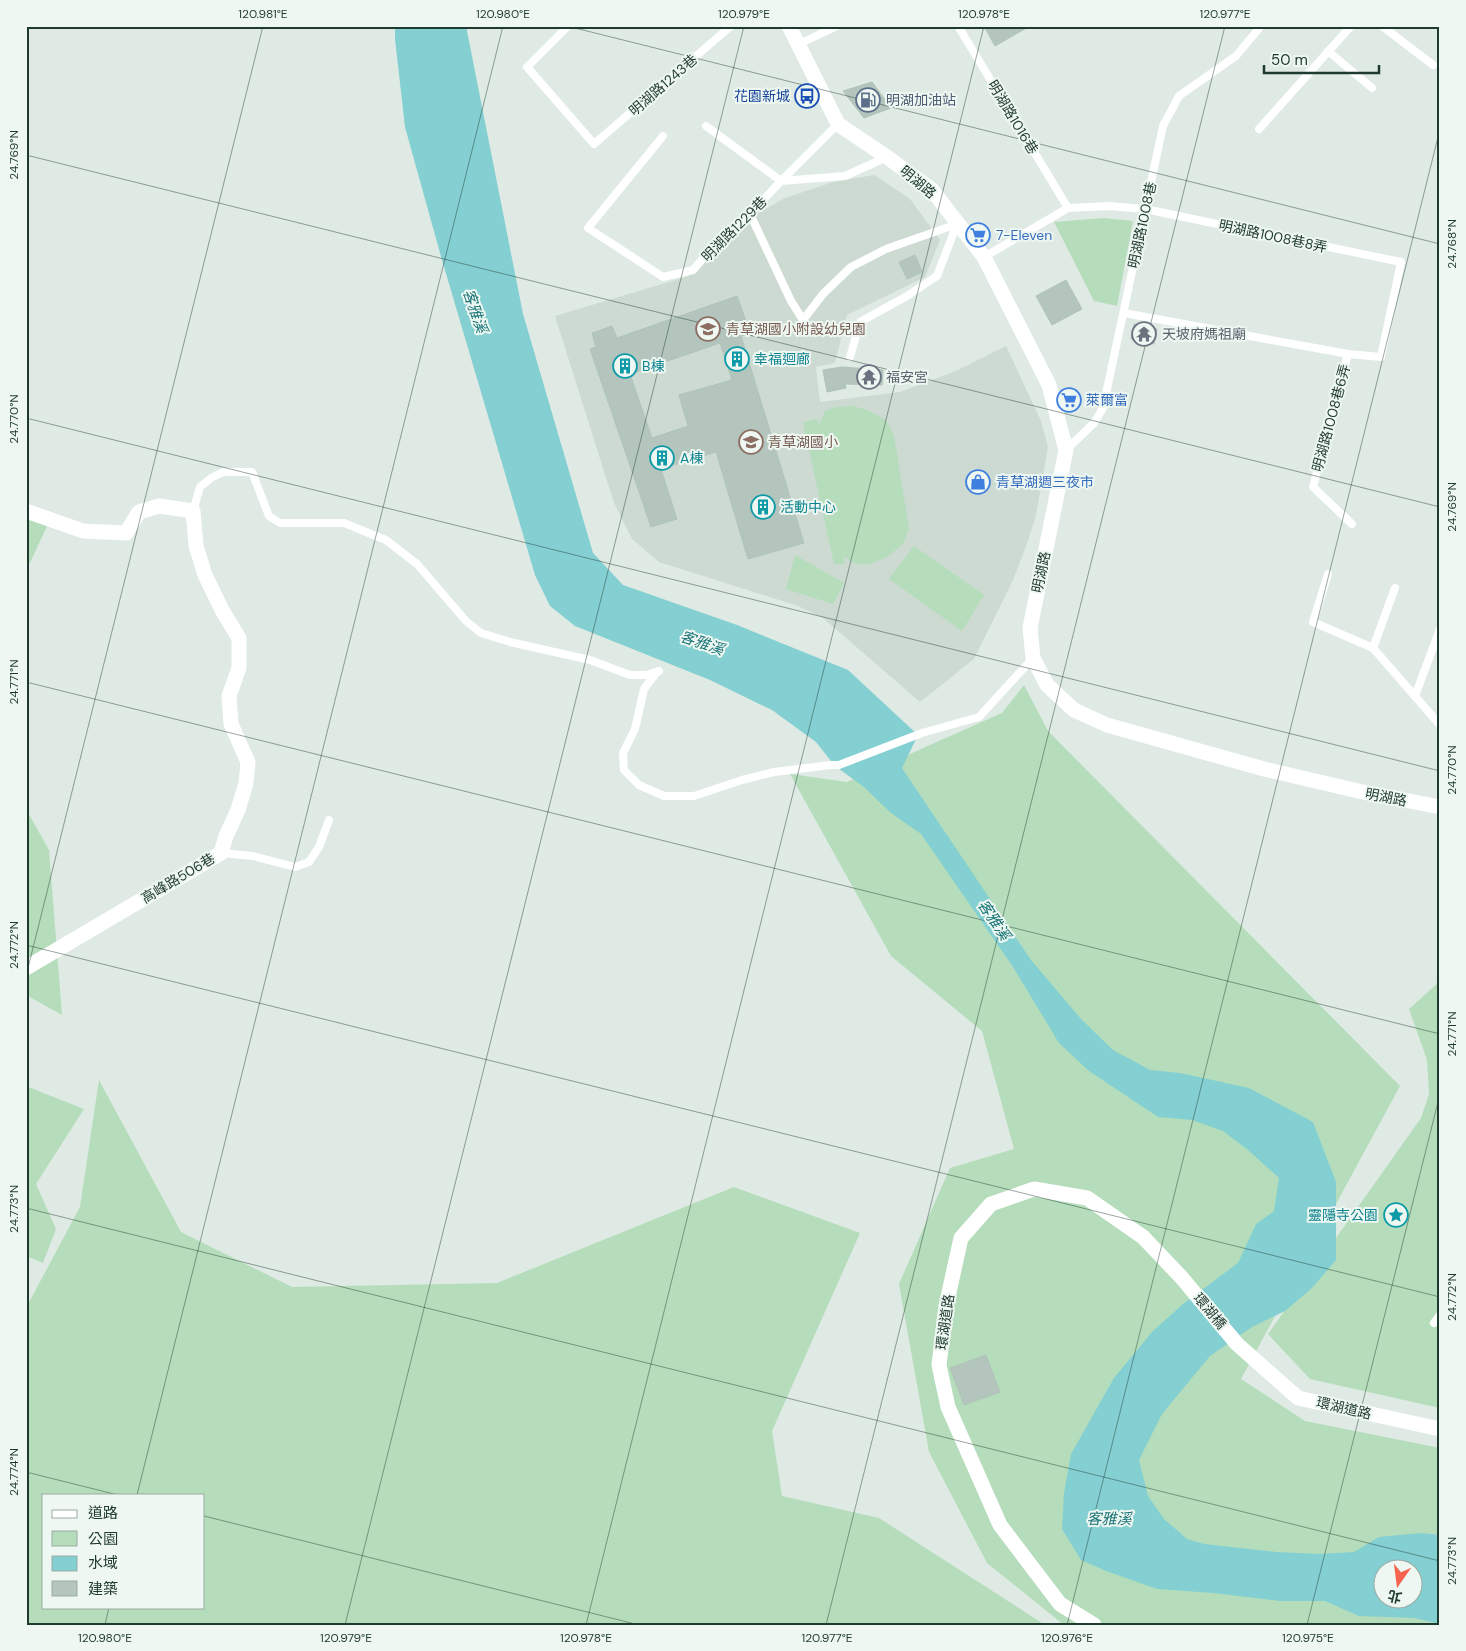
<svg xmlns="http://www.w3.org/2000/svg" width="1466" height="1651" font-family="'DM Sans','Noto Sans TC',sans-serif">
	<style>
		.built { fill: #ccdad2 }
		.green { fill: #b5ddbb; fill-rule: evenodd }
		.water { fill: #83cfd2; fill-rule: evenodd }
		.building { fill: #b3c5bc; stroke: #b0c4b9; fill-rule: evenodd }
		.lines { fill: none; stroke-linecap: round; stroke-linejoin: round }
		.service { stroke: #fff; stroke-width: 8 }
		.minor { stroke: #fff; stroke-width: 15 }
		.tertiary { stroke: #fff; stroke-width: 15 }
		.ticks { fill: none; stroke: #1f3a2f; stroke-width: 1; stroke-opacity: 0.45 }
		.labels { text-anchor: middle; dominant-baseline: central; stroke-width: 4; stroke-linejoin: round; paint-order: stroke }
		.street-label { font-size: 14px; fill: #1f3a2f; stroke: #eef7f1 }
		.transit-label { font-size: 14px; fill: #164399; stroke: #eef7f1; text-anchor: end }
		.service-label { font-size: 14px; fill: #4e5e75; stroke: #eef7f1; text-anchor: start }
		.shop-label { font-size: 14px; fill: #366cbe; stroke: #eef7f1; text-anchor: start }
		.education-label { font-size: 14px; fill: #785e54; stroke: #eef7f1; text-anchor: start }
		.worship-label { font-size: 14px; fill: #5b616d; stroke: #eef7f1; text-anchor: start }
		.culture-label { font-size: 14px; fill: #0d838f; stroke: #eef7f1; text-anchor: start }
		.water-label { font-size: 15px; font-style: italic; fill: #187377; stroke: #eef7f1 }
		.neatline { fill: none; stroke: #1f3a2f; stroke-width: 2 }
		.ticks-label { font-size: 12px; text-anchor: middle; fill: #1f3a2f }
	</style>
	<rect width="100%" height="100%" fill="#deeae3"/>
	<path class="built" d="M874,175L910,199L940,240L925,277L847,315L835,363L816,367L820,402L900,392L956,371L1006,346L1041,421L1048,447L1036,515L1027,544L1013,580L974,659L920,702L823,618L798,606L659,562L632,539L614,503L555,316L689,276L755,215L785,198L833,182Z"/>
	<g class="green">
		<path d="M1103,218L1133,221L1117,306L1094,301L1054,222Z"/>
		<path d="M853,406L867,410L886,420L894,436L909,528L903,544L887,557L870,564H856L843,556L845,564H834L803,422L817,419L819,425L825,411L836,407Z"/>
		<path d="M26,506L50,520L26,571Z"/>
		<path d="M914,546L984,595L962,631L889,579Z"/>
		<path d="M795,555L844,583L833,604L786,589Z"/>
		<path d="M1024,685L1048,731L1400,1086L1241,1379L1305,1421L1440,1448V1625H1064L987,1563L929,1452L899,1284L950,1168L1014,1149L982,1031L891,956L790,774L847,782L1002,713ZM1384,1568H1414V1598H1384Z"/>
		<path d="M26,809L49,850L62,1015L26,995Z"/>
		<path d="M1440,981V1408L1310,1379L1268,1334L1421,1118L1429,1094L1427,1060L1409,1009Z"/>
		<path d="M99,1080L181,1232L292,1287L497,1283L734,1187L860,1233L772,1431L782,1496L879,1518L1045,1625H26V1308L80,1207ZM44,1495H204V1607H44Z"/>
		<path d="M26,1086L84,1109L36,1184L56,1229L43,1263L26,1256Z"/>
	</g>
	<path class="water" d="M395,26H466L523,314L593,553L623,585L737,625L848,670L918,735L902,768L1031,960L1081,1019L1113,1050L1150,1070L1180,1073L1249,1088L1313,1122L1336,1182V1260L1312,1288L1285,1311L1252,1327L1210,1356L1162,1414L1139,1460L1148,1496L1164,1519L1187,1539L1204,1544L1277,1552L1320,1554L1354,1552L1379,1537L1421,1533L1440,1535V1624L1414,1618L1359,1616L1325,1601H1280L1213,1593L1157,1589L1106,1571L1081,1560L1062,1529L1064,1493L1071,1454L1114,1378L1152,1332L1183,1304L1238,1263L1256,1224L1274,1211L1279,1178L1248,1150L1223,1131L1192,1120L1158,1117L1089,1071L1059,1043L1013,967L921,834L891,813L864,787L835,766L816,742L772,710L710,680L575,626L550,606L535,575L442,260L405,127L395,39ZM1384,1568H1414V1598H1384Z"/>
	<g class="building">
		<path d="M984,26H1030L995,46Z"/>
		<path d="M872,82L891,108L864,118L843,91Z"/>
		<path d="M915,255L922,272L907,279L899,262Z"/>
		<path d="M1066,280L1082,309L1052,325L1036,296Z"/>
		<path d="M737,296L750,333L741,336L804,543L748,559L716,452L661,469L677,519L651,527L590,349L596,347L592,333L612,326L617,338ZM720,343L732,380L679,395L688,426L652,438L630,374Z"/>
		<path d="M1134,324L1157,329L1154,344L1131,339Z"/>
		<path d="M842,367L883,370L882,385L845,384L846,388L827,392L823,370Z"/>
		<path d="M986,1355L1000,1392L964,1405L950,1368Z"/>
	</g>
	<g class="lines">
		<g class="service">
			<path d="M568,26L527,67L594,144L731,26"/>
			<path d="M958,26L1068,208"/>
			<path d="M1382,26L1433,65"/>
			<path d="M797,45L837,26"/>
			<path d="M1328,51L1372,88"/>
			<path d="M706,126L781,181L838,124"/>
			<path d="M1259,129L1351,26"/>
			<path d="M663,136L588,228L663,277L693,270L722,237L750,214L781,181L845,176L887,157"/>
			<path d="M750,214L791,301L803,320L823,294L851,267L886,249L957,224"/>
			<path d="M984,257L1068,208L1109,206L1145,209L1401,262L1381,357L1348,354L1124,313"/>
			<path d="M1348,354L1313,487L1352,524"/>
			<path d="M850,357L860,322L907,296L937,276L957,224"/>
			<path d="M1066,450L1094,423L1103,408L1163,126L1179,96L1236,56L1261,26"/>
			<path d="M193,511L200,487L211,478L223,472H252L269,516L280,523H344L386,540L417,564L466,621L481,633L510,642L590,660L630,675H646L659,671"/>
			<path d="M1328,574L1313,622L1373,648L1440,725"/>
			<path d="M1373,648L1395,588"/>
			<path d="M657,672L644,689L635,729L623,753L624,770L639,785L664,796H694L742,780L774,772L830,765H839L922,733L979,717L1033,658"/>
			<path d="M1415,696L1440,629"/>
			<path d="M221,853L253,856L295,867L309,862L319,847L329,820"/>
			<path d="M1434,1323L1440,1315"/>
		</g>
		<g class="minor">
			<path d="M26,511L83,531L126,533L139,512L159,506L193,511L196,546L205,575L223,612L239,638V668L229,696L231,724L248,762L246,783L238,810L226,836L221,853L26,968"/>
			<path d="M1094,1625L1060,1604L1000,1525L948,1407L939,1365L946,1306L961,1238L991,1204L1034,1189L1087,1198L1143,1237L1182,1278L1237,1344L1298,1398L1440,1429"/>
		</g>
		<path class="tertiary" d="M789,26L838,124L887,157L932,190L984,257L1049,385L1066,450L1030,628L1033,658L1047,685L1074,710L1107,725L1264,769L1358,791L1440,807"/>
	</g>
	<path class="ticks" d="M567,26L1440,244M26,155L1440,507M26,418L1440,771M26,682L1440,1034M26,945L1440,1297M26,976L263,26M26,1208L1440,1561M26,1472L118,1495M137,1495L503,26M204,1516L639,1625M105,1625L109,1607M345,1625L744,26M586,1625L984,26M826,1625L1225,26M1067,1625L1440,129M1307,1625L1440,1094"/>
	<defs>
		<g id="bus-ring" transform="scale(1.25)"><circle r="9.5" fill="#eef7f1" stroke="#1a4fb4" stroke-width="1.5"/><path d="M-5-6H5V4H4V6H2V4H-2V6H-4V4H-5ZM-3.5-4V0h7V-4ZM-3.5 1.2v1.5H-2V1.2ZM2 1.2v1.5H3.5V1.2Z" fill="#1a4fb4"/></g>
		<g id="fuel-ring" transform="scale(1.25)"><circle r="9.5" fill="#eef7f1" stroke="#5c6f8a" stroke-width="1.5"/><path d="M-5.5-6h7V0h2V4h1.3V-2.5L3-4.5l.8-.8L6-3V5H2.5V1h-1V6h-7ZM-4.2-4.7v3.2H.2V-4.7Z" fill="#5c6f8a"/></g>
		<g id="supermarket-ring" transform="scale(1.25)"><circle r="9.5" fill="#eef7f1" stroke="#3f7fe0" stroke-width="1.5"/><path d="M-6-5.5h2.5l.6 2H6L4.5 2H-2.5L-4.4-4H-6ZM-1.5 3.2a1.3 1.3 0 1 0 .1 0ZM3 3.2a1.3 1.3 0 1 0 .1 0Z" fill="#3f7fe0"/></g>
		<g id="school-ring" transform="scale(1.25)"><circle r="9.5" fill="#eef7f1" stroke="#8d6e63" stroke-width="1.5"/><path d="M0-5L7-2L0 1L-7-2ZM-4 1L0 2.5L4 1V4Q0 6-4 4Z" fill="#8d6e63"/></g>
		<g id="temple-ring" transform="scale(1.25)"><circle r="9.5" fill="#eef7f1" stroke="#6b7280" stroke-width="1.5"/><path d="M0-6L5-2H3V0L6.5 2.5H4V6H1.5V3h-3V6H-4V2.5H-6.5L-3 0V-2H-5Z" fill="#6b7280"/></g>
		<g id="building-ring" transform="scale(1.25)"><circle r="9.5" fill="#eef7f1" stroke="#0f9aa8" stroke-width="1.5"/><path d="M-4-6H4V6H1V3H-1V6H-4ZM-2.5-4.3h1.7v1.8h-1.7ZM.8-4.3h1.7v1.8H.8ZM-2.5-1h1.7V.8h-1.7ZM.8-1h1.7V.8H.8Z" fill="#0f9aa8"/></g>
		<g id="shop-ring" transform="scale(1.25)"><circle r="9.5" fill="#eef7f1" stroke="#3f7fe0" stroke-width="1.5"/><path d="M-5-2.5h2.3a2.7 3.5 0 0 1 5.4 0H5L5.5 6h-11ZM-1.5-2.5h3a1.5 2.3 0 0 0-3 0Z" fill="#3f7fe0"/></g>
		<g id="sight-ring" transform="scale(1.25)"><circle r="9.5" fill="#eef7f1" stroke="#0f9aa8" stroke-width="1.5"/><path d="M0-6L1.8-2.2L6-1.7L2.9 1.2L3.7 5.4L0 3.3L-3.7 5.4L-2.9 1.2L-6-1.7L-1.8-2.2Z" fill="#0f9aa8"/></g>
	</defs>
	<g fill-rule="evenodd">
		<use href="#bus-ring" x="807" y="96"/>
		<use href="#fuel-ring" x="868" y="100"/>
		<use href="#supermarket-ring" x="978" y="235"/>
		<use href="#school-ring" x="708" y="329"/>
		<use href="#temple-ring" x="1144" y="334"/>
		<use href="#building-ring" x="737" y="359"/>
		<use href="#building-ring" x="625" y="366"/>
		<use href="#temple-ring" x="869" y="377"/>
		<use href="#supermarket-ring" x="1069" y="400"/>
		<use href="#school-ring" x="751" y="442"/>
		<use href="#building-ring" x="662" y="458"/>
		<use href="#shop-ring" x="978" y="482"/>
		<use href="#building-ring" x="763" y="507"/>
		<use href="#sight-ring" x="1396" y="1215"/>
	</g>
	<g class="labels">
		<g class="street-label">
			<text transform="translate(663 85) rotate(-41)">明湖路1243巷</text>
			<text transform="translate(1013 117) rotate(59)">明湖路1016巷</text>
			<text transform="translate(918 182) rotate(40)">明湖路</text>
			<text transform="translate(1142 225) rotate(-78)">明湖路1008巷</text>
			<text transform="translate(734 229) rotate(-45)">明湖路1229巷</text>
			<text transform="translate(1273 236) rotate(12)">明湖路1008巷8弄</text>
			<text transform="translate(1331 418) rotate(-75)">明湖路1008巷6弄</text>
			<text transform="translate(1041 572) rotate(-78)">明湖路</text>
			<text transform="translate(1386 797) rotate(11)">明湖路</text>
			<text transform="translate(178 878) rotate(-31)">高峰路506巷</text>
			<text transform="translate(1210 1311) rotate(50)">環湖橋</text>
			<text transform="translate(945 1322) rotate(-82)">環湖道路</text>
			<text transform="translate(1344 1408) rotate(13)">環湖道路</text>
		</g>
		<g class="transit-label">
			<text x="790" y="96">花園新城</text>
		</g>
		<g class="service-label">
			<text x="886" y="100">明湖加油站</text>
		</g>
		<g class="shop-label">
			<text x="996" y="235">7-Eleven</text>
			<text x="1086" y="400">萊爾富</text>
			<text x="996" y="482">青草湖週三夜市</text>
		</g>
		<g class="education-label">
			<text x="726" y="329">青草湖國小附設幼兒園</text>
			<text x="768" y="442">青草湖國小</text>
		</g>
		<g class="worship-label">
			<text x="1162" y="334">天坡府媽祖廟</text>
			<text x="886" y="377">福安宮</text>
		</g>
		<g class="culture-label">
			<text x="754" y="359">幸福迴廊</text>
			<text x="642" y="366">B棟</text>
			<text x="680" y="458">A棟</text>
			<text x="780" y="507">活動中心</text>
			<text x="1378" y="1215" text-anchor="end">靈隱寺公園</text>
		</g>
		<g class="water-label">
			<text transform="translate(475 311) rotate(71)">客雅溪</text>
			<text transform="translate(702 643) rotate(19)">客雅溪</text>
			<text transform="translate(994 920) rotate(56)">客雅溪</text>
			<text x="1109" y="1519">客雅溪</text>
		</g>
	</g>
	<rect width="1466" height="1651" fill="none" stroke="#eef7f1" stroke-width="55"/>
	<rect x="42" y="1494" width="162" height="115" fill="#eef7f1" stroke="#9baba3"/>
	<rect x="52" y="1510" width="25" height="8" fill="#ffffff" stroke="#9baba3"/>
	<text x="88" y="1518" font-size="15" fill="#1f3a2f">道路</text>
	<rect x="52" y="1531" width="25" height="15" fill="#b5ddbb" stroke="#9baba3"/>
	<text x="88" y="1544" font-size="15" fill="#1f3a2f">公園</text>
	<rect x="52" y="1556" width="25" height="15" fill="#83cfd2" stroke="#9baba3"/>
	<text x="88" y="1568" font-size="15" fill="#1f3a2f">水域</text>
	<rect x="52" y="1581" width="25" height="15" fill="#b3c5bc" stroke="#9baba3"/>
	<text x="88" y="1594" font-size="15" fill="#1f3a2f">建築</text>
	<g transform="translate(1398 1584) rotate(194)"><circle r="24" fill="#eef7f1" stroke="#9baba3"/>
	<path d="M0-4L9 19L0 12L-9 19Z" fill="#f66450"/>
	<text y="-8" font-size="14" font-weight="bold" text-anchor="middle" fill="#1f3a2f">北</text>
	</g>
	<path d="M1264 65v8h115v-8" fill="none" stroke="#1f3a2f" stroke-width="2.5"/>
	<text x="1271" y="65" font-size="15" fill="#1f3a2f" stroke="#eef7f1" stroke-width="4" paint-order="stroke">50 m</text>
	<rect x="28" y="28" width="1410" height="1596" class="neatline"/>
	<g class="ticks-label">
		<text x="263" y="18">120.981°E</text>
		<text x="503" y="18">120.980°E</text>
		<text x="744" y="18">120.979°E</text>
		<text x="984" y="18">120.978°E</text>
		<text x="1225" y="18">120.977°E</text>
		<text transform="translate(14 155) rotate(-90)" y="4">24.769°N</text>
		<text transform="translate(1452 244) rotate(-90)" y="4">24.768°N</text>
		<text transform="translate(14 419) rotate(-90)" y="4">24.770°N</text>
		<text transform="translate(1452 507) rotate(-90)" y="4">24.769°N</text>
		<text transform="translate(14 682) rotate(-90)" y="4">24.771°N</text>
		<text transform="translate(1452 770) rotate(-90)" y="4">24.770°N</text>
		<text transform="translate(14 945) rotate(-90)" y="4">24.772°N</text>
		<text transform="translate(1452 1034) rotate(-90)" y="4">24.771°N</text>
		<text transform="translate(14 1209) rotate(-90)" y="4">24.773°N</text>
		<text transform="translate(1452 1297) rotate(-90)" y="4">24.772°N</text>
		<text transform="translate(14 1472) rotate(-90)" y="4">24.774°N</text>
		<text transform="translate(1452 1561) rotate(-90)" y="4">24.773°N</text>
		<text x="105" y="1642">120.980°E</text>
		<text x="346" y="1642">120.979°E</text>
		<text x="586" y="1642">120.978°E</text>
		<text x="827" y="1642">120.977°E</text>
		<text x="1067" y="1642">120.976°E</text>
		<text x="1308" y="1642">120.975°E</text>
	</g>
</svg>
